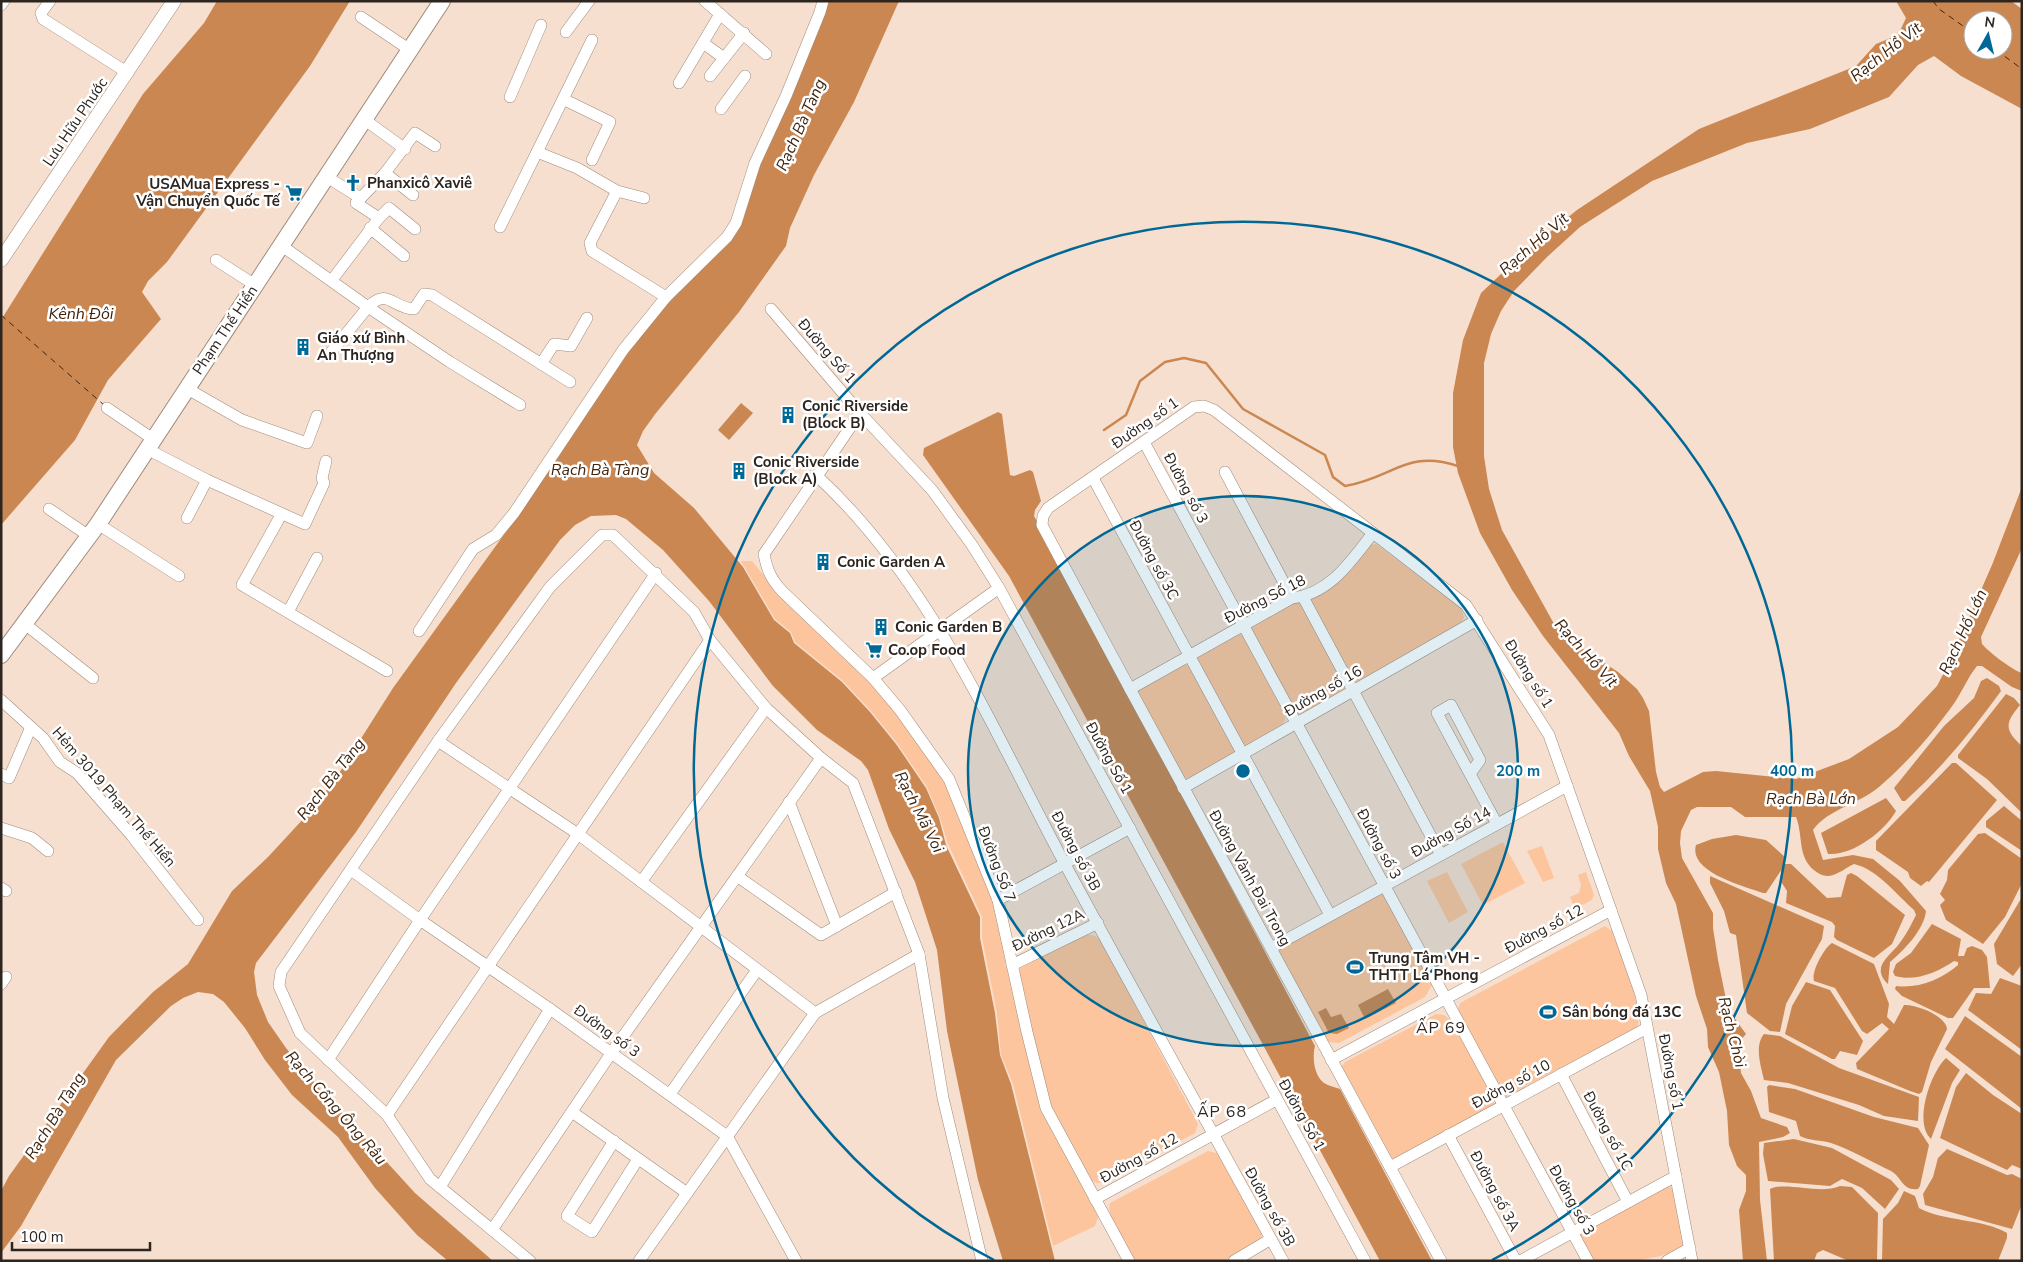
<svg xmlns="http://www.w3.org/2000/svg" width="2023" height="1262" font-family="'Nunito Sans',sans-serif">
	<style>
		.green { fill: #fdc59d }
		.water { fill: #ca8752; fill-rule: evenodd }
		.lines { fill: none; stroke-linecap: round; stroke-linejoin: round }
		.stream { stroke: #ca8752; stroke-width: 2.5 }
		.ferry { stroke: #40240d; stroke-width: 1; stroke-dasharray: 6 5; stroke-linecap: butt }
		.minor-casing { stroke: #a08b7c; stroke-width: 12 }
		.tertiary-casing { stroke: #a08b7c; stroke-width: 15 }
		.secondary-casing { stroke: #a08b7c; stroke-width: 18 }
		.minor { stroke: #fff; stroke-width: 11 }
		.tertiary { stroke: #fff; stroke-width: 14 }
		.secondary { stroke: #fff; stroke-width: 16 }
		.ring { fill: none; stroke: #006896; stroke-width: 2.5 }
		.labels { text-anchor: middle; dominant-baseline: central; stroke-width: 5; stroke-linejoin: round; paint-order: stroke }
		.street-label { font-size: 15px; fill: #2d251f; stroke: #fff }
		.poi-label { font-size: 15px; font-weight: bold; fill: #2d251f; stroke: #fff; text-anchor: start }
		.water-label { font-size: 16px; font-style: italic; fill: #40240d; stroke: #fff }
		.neighbourhood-label { font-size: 16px; letter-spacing: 1px; fill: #2d251f; stroke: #fff }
		.centre { fill: #006896; stroke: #fff; stroke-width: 2.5 }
		.ring-label { font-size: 15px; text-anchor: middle; font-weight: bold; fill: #006896; stroke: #fff; stroke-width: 5; stroke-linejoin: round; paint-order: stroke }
	</style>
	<rect width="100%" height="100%" fill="#f6dfce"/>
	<g class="green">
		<path d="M1376,544L1461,608L1464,617L1462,623L1360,682L1354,681L1311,600L1369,545Z"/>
		<path d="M741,561H752L779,594L869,681L896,713L945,781L994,901L1006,965L1041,1110L1091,1202L1098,1217L1095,1226L1053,1246L1013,1084L1001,1055L997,1013L982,938V917L948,844L940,818L927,787L897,743L871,711L843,681L795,642L791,632L775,619Z"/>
		<path d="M1295,600L1301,602L1348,688L1302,714L1296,713L1251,628Z"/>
		<path d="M1237,634L1243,635L1286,717L1282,727L1248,745L1242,744L1197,658Z"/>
		<path d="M1183,664L1190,666L1237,752L1190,779L1183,777L1137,691Z"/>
		<path d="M1503,842L1525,883L1483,905L1461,864Z"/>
		<path d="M1542,846L1554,878L1543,882L1527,851Z"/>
		<path d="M1447,872L1468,912L1449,923L1427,881Z"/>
		<path d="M1586,872L1594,895L1592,900L1575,909L1570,897L1579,893L1581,885L1578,875Z"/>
		<path d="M1383,893L1432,985L1425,997L1339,1043L1328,1042L1278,950Z"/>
		<path d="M1605,926L1612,931C1619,950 1645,1012 1637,1028L1505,1097L1458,1010L1460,1003Z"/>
		<path d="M1084,935H1093L1100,939L1198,1124L1195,1133L1105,1182L1098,1183L1090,1180L1052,1109L1030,1027L1019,969Z"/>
		<path d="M1436,1014L1444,1015L1452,1021L1494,1100L1495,1105L1393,1159L1390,1158L1341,1067L1345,1062Z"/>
		<path d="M1208,1151L1220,1154L1262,1234L1260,1240L1224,1261H1135C1128,1248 1105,1216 1110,1203Z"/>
		<path d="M1668,1186L1674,1189L1685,1245C1663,1262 1621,1261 1591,1261L1580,1235L1582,1232Z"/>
	</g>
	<g class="water">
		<path d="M217,1H350L310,66L167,262L148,281L142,292L161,319L108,380L75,440L1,525V320L143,94L204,23Z"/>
		<path d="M823,1H899L854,102L814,175L790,228L786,246L739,312L656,413L643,431L637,445L654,473L694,508L743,567L774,620L790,633L794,643L842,682L870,712L896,744L926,788L939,818L946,845L980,917V938L995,1013L1000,1055L1011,1084L1055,1261H1003L978,1180L947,1031L937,950L915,882L889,829L868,770L861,761L817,730L773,686L709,601L663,550L626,519L616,515L591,516L575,525L560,540L456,683L356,832L256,963L254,972L257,995L268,1022L286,1048L319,1088L415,1193L493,1261H448L417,1235L375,1188L338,1137L292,1095L265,1060L245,1028L224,1002L213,994L198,992L183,998L171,1006L116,1060L21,1226L1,1253V1191L9,1176L109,1037L153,992L188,964L232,891L268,857L305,817L336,778L393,688L526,504L648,323L735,231Z"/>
		<path d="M1896,1H2011L2022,9V109L1961,76L1934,56L1918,65L1889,97L1810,129L1747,143L1652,181L1580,227L1547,257L1514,291L1501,311L1491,334L1484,363V456L1489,489L1502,530L1553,622L1583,649L1618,672L1637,689L1643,698L1649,711L1656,772L1660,787L1664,792L1703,772L1716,771L1796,779L1849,759L1898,727L1937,686L1948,665L1992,565L2022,487V548L1981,637L1982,644C1989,652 2012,670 2022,673V691L2012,687L1982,666H1977C1968,677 1963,690 1955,702C1934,732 1907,763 1879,787C1859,804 1828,809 1813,830L1823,860L1853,855L1873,859L1900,881L1926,911C1924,930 1904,950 1890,962L1888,984C1870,967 1890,956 1899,944C1906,935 1911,925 1916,915L1914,910C1897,895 1877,869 1854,864C1847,867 1840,873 1833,875C1828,877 1823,876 1818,873C1796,859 1804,837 1796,817H1745L1731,807H1697L1691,810L1681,831L1680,843L1682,858L1713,913V928L1718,960L1728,1009L1746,1034L1738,1043L1741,1073L1751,1091L1761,1118L1787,1127L1790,1133L1783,1137L1759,1142L1760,1200L1767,1261H1743L1739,1210L1746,1191V1175L1737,1166L1729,1145L1727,1111L1719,1072L1708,1047L1707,1029L1696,996L1676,904L1666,883L1658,849V827L1650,791L1629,756L1619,733L1543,636L1512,590L1480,533L1458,473L1453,447V393L1463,340L1481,293L1519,257L1577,210L1699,129L1856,66L1876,44L1898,35L1906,18ZM1973,20H2003V50H1973Z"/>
		<path d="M741,403L753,413L729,440L718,430Z"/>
		<path d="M998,412L1002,414L1010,475L1014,476L1030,470L1033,472L1041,501L1035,510L1034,516L1315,1046C1312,1057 1314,1076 1324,1083C1329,1086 1335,1087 1340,1089L1432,1261H1380L1009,576L923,455L924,448Z"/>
		<path d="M1987,678L1999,686L2001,691C1972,731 1942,768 1905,801H1902L1894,788L1944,726L1974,698L1981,681Z"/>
		<path d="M2006,694L2014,698L2020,705C2005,723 2004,730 2022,746V813L1987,779L1958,758V755Z"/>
		<path d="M1952,763H1956L1997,800L1929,882L1927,881L1921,886L1910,878L1908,872L1876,850V841Z"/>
		<path d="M1886,798L1896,811C1884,832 1852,856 1828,854L1821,833Z"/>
		<path d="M2004,806L2022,821V851L1986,827V821Z"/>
		<path d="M1985,833L2022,859V883L2005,917L1983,944L1946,920L1940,905L1945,900L1940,894L1947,880L1948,870L1978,834Z"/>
		<path d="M1736,835L1766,840L1786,858L1784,864H1791L1827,898L1841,897L1847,875L1851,873L1857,876L1905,915L1892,944L1874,958L1837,940L1834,937L1835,926L1832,922L1786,903L1787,891L1780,880L1782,869L1766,893H1763C1744,886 1688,872 1696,845L1712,839Z"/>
		<path d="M1710,876L1824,926L1822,939L1786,1004L1780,1032L1770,1031L1747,1013L1736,935L1730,933L1724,911L1710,883Z"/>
		<path d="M2022,897V964L2013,976L1997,964L1994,944Z"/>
		<path d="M1932,924L1961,939L1958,956H1964L1967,948L1972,946L1982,950L1987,957L1990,988H1974L1953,1018H1948L1902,996L1895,989L1896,986C1918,989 1942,979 1958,965V962L1954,961C1938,972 1915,982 1895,976L1893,972L1896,964L1911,953Z"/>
		<path d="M1832,943L1874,964L1889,1004L1887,1017L1894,1024L1904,1005C1916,1004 1946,1016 1947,1029L1931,1062L1922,1092L1919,1094L1910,1091L1857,1069L1856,1063L1889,1029L1882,1023L1867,1034L1862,1031L1835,988L1814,981C1811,972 1824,948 1832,943Z"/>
		<path d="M2000,978L2022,986V1050L1968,1010L1976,993L1991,994Z"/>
		<path d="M1806,982L1830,990L1863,1041L1857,1055L1840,1051L1835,1059H1832L1785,1034L1792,1006Z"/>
		<path d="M1388,989L1396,1003L1365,1019L1358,1005Z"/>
		<path d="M1326,1008L1331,1017L1341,1014L1349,1028L1337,1034L1329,1033L1318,1012Z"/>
		<path d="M1965,1016L2022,1057V1109L1945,1049Z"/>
		<path d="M1764,1034L1780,1036L1839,1068L1919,1097L1918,1121L1884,1116L1859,1105L1788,1083L1764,1080C1761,1066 1754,1046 1764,1034Z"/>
		<path d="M1946,1058L1960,1070L1952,1083L1931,1139C1913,1122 1931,1072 1946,1058Z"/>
		<path d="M1966,1073L1993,1095L2022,1114V1169L2012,1165L2007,1170L1940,1138L1956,1087Z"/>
		<path d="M1769,1085L1795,1089L1874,1117L1918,1128L1929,1145L1920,1186L1918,1189C1902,1191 1902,1177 1891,1171C1872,1162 1851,1150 1831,1143C1821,1140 1809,1141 1800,1136L1796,1121L1769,1112L1767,1087Z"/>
		<path d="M1794,1139L1832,1148L1891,1180L1899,1189L1885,1209L1862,1188L1842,1179L1830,1186L1768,1181L1763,1154L1764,1143Z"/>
		<path d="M1947,1149L2007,1175L2012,1174L2022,1179V1204L2012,1229L1925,1205L1923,1194L1933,1177L1938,1158Z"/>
		<path d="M1840,1186L1852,1187L1878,1213L1877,1261H1849L1823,1250L1817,1253L1814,1261H1774L1770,1189C1787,1181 1819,1195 1840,1186Z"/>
		<path d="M1904,1191L1915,1196L1919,1208C1942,1221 1984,1219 2007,1233V1238L1998,1261H1882L1883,1219L1898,1203Z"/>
	</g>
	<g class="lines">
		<path class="stream" d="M1104,430L1126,415L1140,381L1165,362L1184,358L1206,363L1243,409L1325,455L1333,477L1345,486C1393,478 1406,449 1458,466"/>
		<g class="ferry">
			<path d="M1933,1L1939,9L1973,33"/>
			<path d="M1996,50L2022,69"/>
			<path d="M1,315L104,405"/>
		</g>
		<g class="minor-casing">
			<g id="minor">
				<path d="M50,1L41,13L43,19L128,73"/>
				<path d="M705,1L766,54"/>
				<path d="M1,5L4,1"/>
				<path d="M361,17L410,50"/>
				<path d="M566,32L589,1"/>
				<path d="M592,40L537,152L577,168L617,191L644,198"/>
				<path d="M703,43L724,58"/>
				<path d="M710,76L744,33"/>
				<path d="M679,83L720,14"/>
				<path d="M510,97L541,25"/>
				<path d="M563,99L610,122L592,160"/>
				<path d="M721,109L745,76"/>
				<path d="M365,120L405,149"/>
				<path d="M385,173L413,195"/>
				<path d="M327,177L359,197"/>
				<path d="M617,191L590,243L592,251L666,297"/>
				<path d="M379,218L389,208L415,229"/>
				<path d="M500,227L537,152"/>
				<path d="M370,228L404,256"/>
				<path d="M282,246L368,307L332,351"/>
				<path d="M216,260L255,285"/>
				<path d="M332,280L379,218L356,203L385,173L415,133L435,146"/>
				<path d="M771,309L860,413L932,490L972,545L999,588L1365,1261"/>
				<path d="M541,364L554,344L571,346L587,318"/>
				<path d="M186,388L242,420L307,443L317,416"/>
				<path d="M520,405L450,362L368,307C388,287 392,308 414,309L424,294L432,295L570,382"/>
				<path d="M107,408L153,439"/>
				<path d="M860,413L764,554C767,570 771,579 782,591L873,678L900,710L949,779L998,900L1027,1032L1046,1108L1129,1261"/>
				<path d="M1144,442L1588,1261"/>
				<path d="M147,449L207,480L305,524L324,483L322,478L326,461"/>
				<path d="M1225,472L1292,598"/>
				<path d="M816,475C928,578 989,721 1059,853C1132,989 1209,1125 1283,1261"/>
				<path d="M1093,478L1330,915"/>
				<path d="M49,509L89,536"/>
				<path d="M281,515L242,585L387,671"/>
				<path d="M187,518L207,480"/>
				<path d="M98,524L179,576"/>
				<path d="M1303,597L1441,855"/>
				<path d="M288,612L317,558"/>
				<path d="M25,624L93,678"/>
				<path d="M419,631L473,549L496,535L514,513L623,350L666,297L727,237L736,223L755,163L786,96L820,12L823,1"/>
				<path d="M873,678L999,588"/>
				<path d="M1130,689L1292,598C1330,594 1351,561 1373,533"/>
				<path d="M1,700L43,738L60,762L77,773L132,836L198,920"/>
				<path d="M438,741L578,834L815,1013"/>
				<path d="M1,774L9,778L31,727"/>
				<path d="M1470,774L1480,760L1451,705L1437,713L1497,824"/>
				<path d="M1183,788L1477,620"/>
				<path d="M789,802L837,926"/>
				<path d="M1,828L32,838L48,851"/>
				<path d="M351,870L420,920L550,1009L727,1136L796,1261"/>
				<path d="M737,876L821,935L896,892"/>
				<path d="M641,882L766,708"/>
				<path d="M1,888L6,891"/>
				<path d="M998,900L1130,828"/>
				<path d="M1271,948L1567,786"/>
				<path d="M1012,965L1098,923"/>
				<path d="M1,984L6,977"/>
				<path d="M328,1060L420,920L656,573"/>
				<path d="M1331,1060L1611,910"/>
				<path d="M1561,1074L1628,1202"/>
				<path d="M670,1094L757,970"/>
				<path d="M572,1112L687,1193"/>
				<path d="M387,1115L710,640"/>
				<path d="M1448,1135L1516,1261"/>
				<path d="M614,1141L567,1216L592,1232L638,1159"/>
				<path d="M1390,1167L1647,1028"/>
				<path d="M440,1187L550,1009"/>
				<path d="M1095,1199L1276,1100"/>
				<path d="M492,1230L612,1052L821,758"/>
				<path d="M530,1261L430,1179L387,1115L300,1033L279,986L281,972L438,741L550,587L602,535H613L694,612L710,640L766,708L821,758L853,783L919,954L943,1098L982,1261"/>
				<path d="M639,1261L815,1013L919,954"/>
				<path d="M1234,1261L1271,1239"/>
				<path d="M1441,1261L1130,689L1042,525L1043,516L1048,508L1194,407L1204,406L1214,410L1466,605L1549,735L1641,995L1692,1261"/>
				<path d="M1520,1261L1676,1176"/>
				<path d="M1667,1261L1690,1248"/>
			</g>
		</g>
		<g class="tertiary-casing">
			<path id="tertiary" d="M1,260L174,1"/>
		</g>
		<g class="secondary-casing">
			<path id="secondary" d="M1,655L98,524L442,1"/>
		</g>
		<use href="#minor" class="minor"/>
		<use href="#tertiary" class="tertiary"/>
		<use href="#secondary" class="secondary"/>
	</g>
	<circle cx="1243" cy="771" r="275" fill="#006896" fill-opacity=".12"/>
	<g class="ring">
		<circle cx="1243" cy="771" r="275"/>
		<path d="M994 1260A549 549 0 1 1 1492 1260"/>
	</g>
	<defs>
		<g id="church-bare" transform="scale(1.35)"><path d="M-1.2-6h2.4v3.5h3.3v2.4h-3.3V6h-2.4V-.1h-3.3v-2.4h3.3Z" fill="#006896" stroke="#fff" stroke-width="2.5" paint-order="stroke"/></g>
		<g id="supermarket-bare" transform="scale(1.35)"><path d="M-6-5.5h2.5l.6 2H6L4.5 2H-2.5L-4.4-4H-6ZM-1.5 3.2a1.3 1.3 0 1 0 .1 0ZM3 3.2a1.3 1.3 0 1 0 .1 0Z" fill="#006896" stroke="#fff" stroke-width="2.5" paint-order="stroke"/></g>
		<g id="building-bare" transform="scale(1.35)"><path d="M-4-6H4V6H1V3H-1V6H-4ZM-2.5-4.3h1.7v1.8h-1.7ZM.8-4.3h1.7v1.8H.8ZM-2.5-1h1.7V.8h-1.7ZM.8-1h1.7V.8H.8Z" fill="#006896" stroke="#fff" stroke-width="2.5" paint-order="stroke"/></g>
		<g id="stadium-bare" transform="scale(1.35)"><path d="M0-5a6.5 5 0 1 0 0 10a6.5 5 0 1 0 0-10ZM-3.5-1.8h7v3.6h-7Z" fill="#006896" stroke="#fff" stroke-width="2.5" paint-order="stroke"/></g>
	</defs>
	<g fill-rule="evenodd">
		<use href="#church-bare" x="353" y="183"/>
		<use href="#supermarket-bare" x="294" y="193"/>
		<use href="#building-bare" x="303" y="347"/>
		<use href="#building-bare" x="788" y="415"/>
		<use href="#building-bare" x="739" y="471"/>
		<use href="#building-bare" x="823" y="562"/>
		<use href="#building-bare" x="881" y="627"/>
		<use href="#supermarket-bare" x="874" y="650"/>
		<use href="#stadium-bare" x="1355" y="967"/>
		<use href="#stadium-bare" x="1548" y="1012"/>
	</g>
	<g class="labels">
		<g class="street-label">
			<text transform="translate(75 122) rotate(-56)">Lưu Hữu Phước</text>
			<text transform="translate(225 330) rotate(-56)">Phạm Thế Hiển</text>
			<text transform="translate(827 351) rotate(49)">Đường Số 1</text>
			<text transform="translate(1145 423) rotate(-35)">Đường số 1</text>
			<text transform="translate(1186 488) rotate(62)">Đường số 3</text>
			<text transform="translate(1154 560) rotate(62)">Đường số 3C</text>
			<text transform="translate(1265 599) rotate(-27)">Đường Số 18</text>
			<text transform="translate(1529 674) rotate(58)">Đường số 1</text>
			<text transform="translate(1323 691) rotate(-30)">Đường số 16</text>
			<text transform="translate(1109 758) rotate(61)">Đường Số 1</text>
			<text transform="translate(114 797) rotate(49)">Hẻm 3019 Phạm Thế Hiển</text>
			<text transform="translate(1451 832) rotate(-29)">Đường Số 14</text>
			<text transform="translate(1379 844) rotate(62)">Đường số 3</text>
			<text transform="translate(1076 851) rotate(62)">Đường số 3B</text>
			<text transform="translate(997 864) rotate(69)">Đường Số 7</text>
			<text transform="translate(1250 878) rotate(61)">Đường Vành Đai Trong</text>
			<text transform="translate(1544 929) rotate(-28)">Đường số 12</text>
			<text transform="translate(1048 930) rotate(-26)">Đường 12A</text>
			<text transform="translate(607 1031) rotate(36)">Đường số 3</text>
			<text transform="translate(1671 1072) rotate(79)">Đường số 1</text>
			<text transform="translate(1511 1084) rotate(-28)">Đường số 10</text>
			<text transform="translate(1302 1115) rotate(61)">Đường Số 1</text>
			<text transform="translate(1608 1131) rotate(62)">Đường số 1C</text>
			<text transform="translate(1139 1158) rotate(-29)">Đường số 12</text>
			<text transform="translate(1495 1191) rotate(62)">Đường số 3A</text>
			<text transform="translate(1572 1200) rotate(61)">Đường số 3</text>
			<text transform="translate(1270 1207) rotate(61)">Đường số 3B</text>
		</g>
		<g class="poi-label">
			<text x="367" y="183">Phanxicô Xaviê</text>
			<text x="280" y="184" text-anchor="end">USAMua Express -<tspan x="280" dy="17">Vận Chuyển Quốc Tế</tspan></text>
			<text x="317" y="338">Giáo xứ Bình<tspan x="317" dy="17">An Thượng</tspan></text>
			<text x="802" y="406">Conic Riverside<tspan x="802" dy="17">(Block B)</tspan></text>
			<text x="753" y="462">Conic Riverside<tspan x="753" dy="17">(Block A)</tspan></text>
			<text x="837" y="562">Conic Garden A</text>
			<text x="895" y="627">Conic Garden B</text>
			<text x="888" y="650">Co.op Food</text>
			<text x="1369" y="958">Trung Tâm VH -<tspan x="1369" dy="17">THTT Lá Phong</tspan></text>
			<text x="1562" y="1012">Sân bóng đá 13C</text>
		</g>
		<g class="water-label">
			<text transform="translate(1886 52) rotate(-38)">Rạch Hồ Vịt</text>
			<text transform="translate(801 125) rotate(-66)">Rạch Bà Tàng</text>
			<text transform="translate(1534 244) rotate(-41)">Rạch Hồ Vịt</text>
			<text x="81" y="314">Kênh Đôi</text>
			<text x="600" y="470">Rạch Bà Tàng</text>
			<text transform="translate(1963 632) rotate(-65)">Rạch Hố Lớn</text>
			<text transform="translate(1586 653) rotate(48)">Rạch Hồ Vịt</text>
			<text transform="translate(331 779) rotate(-52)">Rạch Bà Tàng</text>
			<text x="1811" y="799">Rạch Bà Lớn</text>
			<text transform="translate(919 812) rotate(63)">Rạch Mã Voi</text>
			<text transform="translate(1732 1032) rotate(76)">Rạch Chòi</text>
			<text transform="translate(336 1108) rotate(49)">Rạch Cống Ông Râu</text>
			<text transform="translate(55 1116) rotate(-58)">Rạch Bà Tàng</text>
		</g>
		<g class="neighbourhood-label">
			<text x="1441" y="1028">ẤP 69</text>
			<text x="1222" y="1112">ẤP 68</text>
		</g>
	</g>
	<circle cx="1243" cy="771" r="8" class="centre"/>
	<g class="ring-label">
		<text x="1518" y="776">200 m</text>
		<text x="1792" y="776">400 m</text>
	</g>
	<rect width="2023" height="1262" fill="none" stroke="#2d251f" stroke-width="5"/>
	<g transform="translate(1988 35) rotate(8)"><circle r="24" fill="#ffffff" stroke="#aba8a5"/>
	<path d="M0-4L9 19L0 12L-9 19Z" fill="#006896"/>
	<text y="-8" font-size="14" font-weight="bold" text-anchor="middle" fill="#2d251f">N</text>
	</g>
	<path d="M12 1242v8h138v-8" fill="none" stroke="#2d251f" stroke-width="2.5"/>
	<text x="20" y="1242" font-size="15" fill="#2d251f" stroke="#ffffff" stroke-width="4" paint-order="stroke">100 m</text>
</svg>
